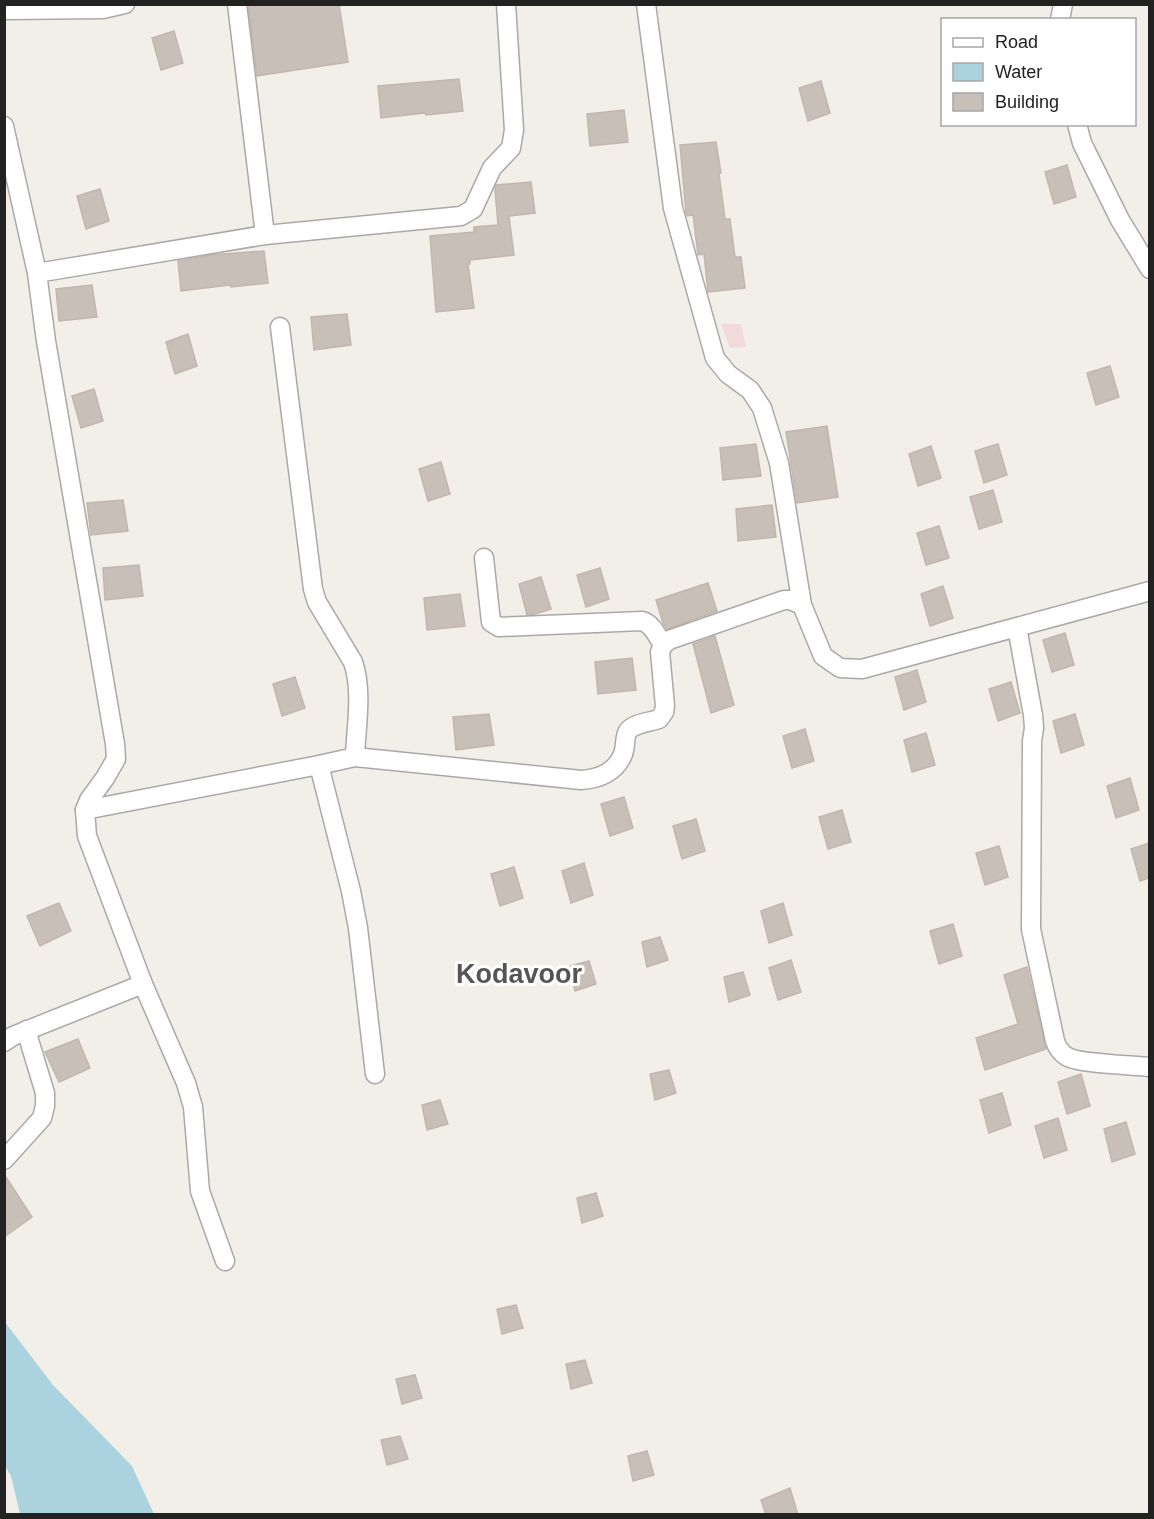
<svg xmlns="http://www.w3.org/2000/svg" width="1154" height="1519" font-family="Helvetica,sans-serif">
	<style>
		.commercial { fill: #f2dad9 }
		.water { fill: #aad3df }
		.building { fill: #c7bfb8; stroke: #c4b6ab; stroke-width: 1.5 }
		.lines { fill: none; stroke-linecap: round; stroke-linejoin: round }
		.minor-casing { stroke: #a9a9a9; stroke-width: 21 }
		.minor { stroke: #fff; stroke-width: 18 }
		.labels { text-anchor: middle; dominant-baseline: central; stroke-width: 6; stroke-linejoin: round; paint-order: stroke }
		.district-label { font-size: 27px; font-weight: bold; fill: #555; stroke: #fff }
	</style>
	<rect width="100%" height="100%" fill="#f2efe9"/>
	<path class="commercial" d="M721,324H741L746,347L730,348Z"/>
	<path class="water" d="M4,1321L53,1385L132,1466L154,1514H20L11,1476L5,1466Z"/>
	<g class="building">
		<path d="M248,4H339L348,62L257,76Z"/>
		<path d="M174,31L183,63L161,70L152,38Z"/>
		<path d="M459,79L463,111L426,115L425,113L381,118L378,86Z"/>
		<path d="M821,81L830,113L808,121L799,88Z"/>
		<path d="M624,110L628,142L590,146L587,114Z"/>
		<path d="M716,142L721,173H719L725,219H730L735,257H741L745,288L708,292L704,254L698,255L693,215L687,216L686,212L680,145Z"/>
		<path d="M1067,165L1076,197L1054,204L1045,172Z"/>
		<path d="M531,182L535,213L509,216L514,255L470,260V264H468L474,308L436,312L430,236L474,232V227L498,225L495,189L496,185Z"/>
		<path d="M100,189L109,221L86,229L77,196Z"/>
		<path d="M264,251L268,283L231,287L230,285L181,291L178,261L211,255Z"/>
		<path d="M92,285L97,317L59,321L56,289Z"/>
		<path d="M347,314L351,345L314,350L311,317Z"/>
		<path d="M188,334L197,366L175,374L166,342Z"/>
		<path d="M1110,366L1119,397L1096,405L1087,373Z"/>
		<path d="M94,389L103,421L81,428L72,396Z"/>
		<path d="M827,426L838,497L797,503L786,432Z"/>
		<path d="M756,444L761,476L723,480L720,448Z"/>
		<path d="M998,444L1007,475L984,483L975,451Z"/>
		<path d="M931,446L941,478L918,486L909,454Z"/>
		<path d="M441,462L450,494L428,501L419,469Z"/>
		<path d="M993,490L1002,522L979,529L970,497Z"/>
		<path d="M123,500L128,531L91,535L87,503Z"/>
		<path d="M772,505L776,537L738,541L736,509Z"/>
		<path d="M939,526L949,558L926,565L917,533Z"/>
		<path d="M139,565L143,596L105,600L103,568Z"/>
		<path d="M600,568L609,599L586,607L577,575Z"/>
		<path d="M541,577L551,609L535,614L527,615L519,584Z"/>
		<path d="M708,583L717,611L667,629L663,623L656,600Z"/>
		<path d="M943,586L953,618L930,626L921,594Z"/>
		<path d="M460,594L465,626L427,630L424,598Z"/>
		<path d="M1065,633L1074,665L1052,672L1043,640Z"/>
		<path d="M715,636L734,705L711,713L693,644Z"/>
		<path d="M632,658L636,690L598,694L595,662Z"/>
		<path d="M917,670L926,702L904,710L895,677Z"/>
		<path d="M295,677L305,708L282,716L273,684Z"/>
		<path d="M1011,682L1020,713L998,721L989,689Z"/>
		<path d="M489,714L494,745L456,750L453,717Z"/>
		<path d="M1075,714L1084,745L1061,753L1053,721Z"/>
		<path d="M805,729L814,761L792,768L783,736Z"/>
		<path d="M926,733L935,765L912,772L904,740Z"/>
		<path d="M1130,778L1139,810L1116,818L1107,786Z"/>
		<path d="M624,797L633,828L610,836L601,804Z"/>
		<path d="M842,810L851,842L828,849L819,817Z"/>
		<path d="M696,819L705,851L682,859L673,826Z"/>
		<path d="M1149,843V878L1140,881L1131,849Z"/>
		<path d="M999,846L1008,877L985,885L976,853Z"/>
		<path d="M584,863L593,895L571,903L562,871Z"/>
		<path d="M514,867L523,898L500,906L491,874Z"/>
		<path d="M59,903L71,931L40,946L27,916Z"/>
		<path d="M783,903L792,935L769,943L761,911Z"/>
		<path d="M953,924L962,956L939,964L930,931Z"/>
		<path d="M660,937L668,960L647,967L642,942Z"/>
		<path d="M791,960L801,992L778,1000L769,968Z"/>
		<path d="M589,961L596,984L575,991L570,966Z"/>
		<path d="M1027,967L1046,1049L985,1070L976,1038L1018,1024L1004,975Z"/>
		<path d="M743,972L750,995L729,1002L724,977Z"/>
		<path d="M78,1039L90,1068L59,1082L45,1052Z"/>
		<path d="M669,1070L676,1093L655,1100L650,1074Z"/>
		<path d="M1081,1074L1090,1106L1067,1114L1058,1082Z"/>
		<path d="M1002,1093L1011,1125L989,1133L980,1100Z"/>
		<path d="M440,1100L448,1124L427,1130L422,1105Z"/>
		<path d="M1058,1118L1067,1150L1044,1158L1035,1126Z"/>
		<path d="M1126,1122L1135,1154L1112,1162L1104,1129Z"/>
		<path d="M4,1174L32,1217L4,1237Z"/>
		<path d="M596,1193L603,1216L582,1223L577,1198Z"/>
		<path d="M516,1305L523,1328L502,1334L497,1309Z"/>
		<path d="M585,1360L592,1383L571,1389L566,1364Z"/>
		<path d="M415,1375L422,1398L402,1404L396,1379Z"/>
		<path d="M400,1436L408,1459L387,1465L381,1440Z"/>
		<path d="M647,1451L654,1475L633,1481L628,1456Z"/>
		<path d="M790,1488L798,1515H766L761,1500Z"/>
	</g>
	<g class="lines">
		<g class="minor-casing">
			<g id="minor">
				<path d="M237,4L265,235"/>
				<path d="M646,4L673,208L715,358L728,374L750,390L762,408L779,463L802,605"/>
				<path d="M4,10L103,9L125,4"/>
				<path d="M1060,20L1063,4"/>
				<path d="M1077,124L1082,143L1120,220L1150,269"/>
				<path d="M4,126L37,273L46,341L115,744L116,759L105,778L89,800L85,810L87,836L143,984L186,1083L193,1107L200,1191L225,1261"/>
				<path d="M37,273L265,235L461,216L473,209L492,168L511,148L514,130L506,4"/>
				<path d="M280,327L313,589L317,602L353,662C363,691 356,727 355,757"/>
				<path d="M484,558L491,622L499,627L642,621C653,624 657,636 663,645"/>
				<path d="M1017,627L1033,715L1034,728L1032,741L1031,929L1055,1041C1057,1047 1060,1052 1066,1056C1077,1064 1133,1065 1150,1067"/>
				<path d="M319,765L351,891L358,928L375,1074"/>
				<path d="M85,810L319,765L355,757L581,780C599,779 616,772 623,754C626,747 624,737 628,731C634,723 651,722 659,719L664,712L665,706L660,652L663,645L669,640L784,600H790L802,605L823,656L840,668L862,669L1150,591"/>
				<path d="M4,1042L13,1036L143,984"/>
				<path d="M4,1160L42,1118L45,1106V1093L26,1030"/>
			</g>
		</g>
		<use href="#minor" class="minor"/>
	</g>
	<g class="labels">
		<g class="district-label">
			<text x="519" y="974">Kodavoor</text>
		</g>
	</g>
	<rect width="1154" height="1519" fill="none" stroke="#222222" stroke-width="12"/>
	<rect x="941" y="18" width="195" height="108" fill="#ffffff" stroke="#a7a7a7" stroke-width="1.5"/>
	<rect x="953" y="38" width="30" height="9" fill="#ffffff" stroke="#a7a7a7" stroke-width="1.5"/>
	<text x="995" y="48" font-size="18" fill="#222222">Road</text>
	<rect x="953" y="63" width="30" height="18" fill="#aad3df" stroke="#a7a7a7" stroke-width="1.5"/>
	<text x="995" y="78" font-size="18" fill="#222222">Water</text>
	<rect x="953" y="93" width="30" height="18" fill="#c7bfb8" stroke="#a7a7a7" stroke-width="1.5"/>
	<text x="995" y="108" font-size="18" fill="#222222">Building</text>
</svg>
